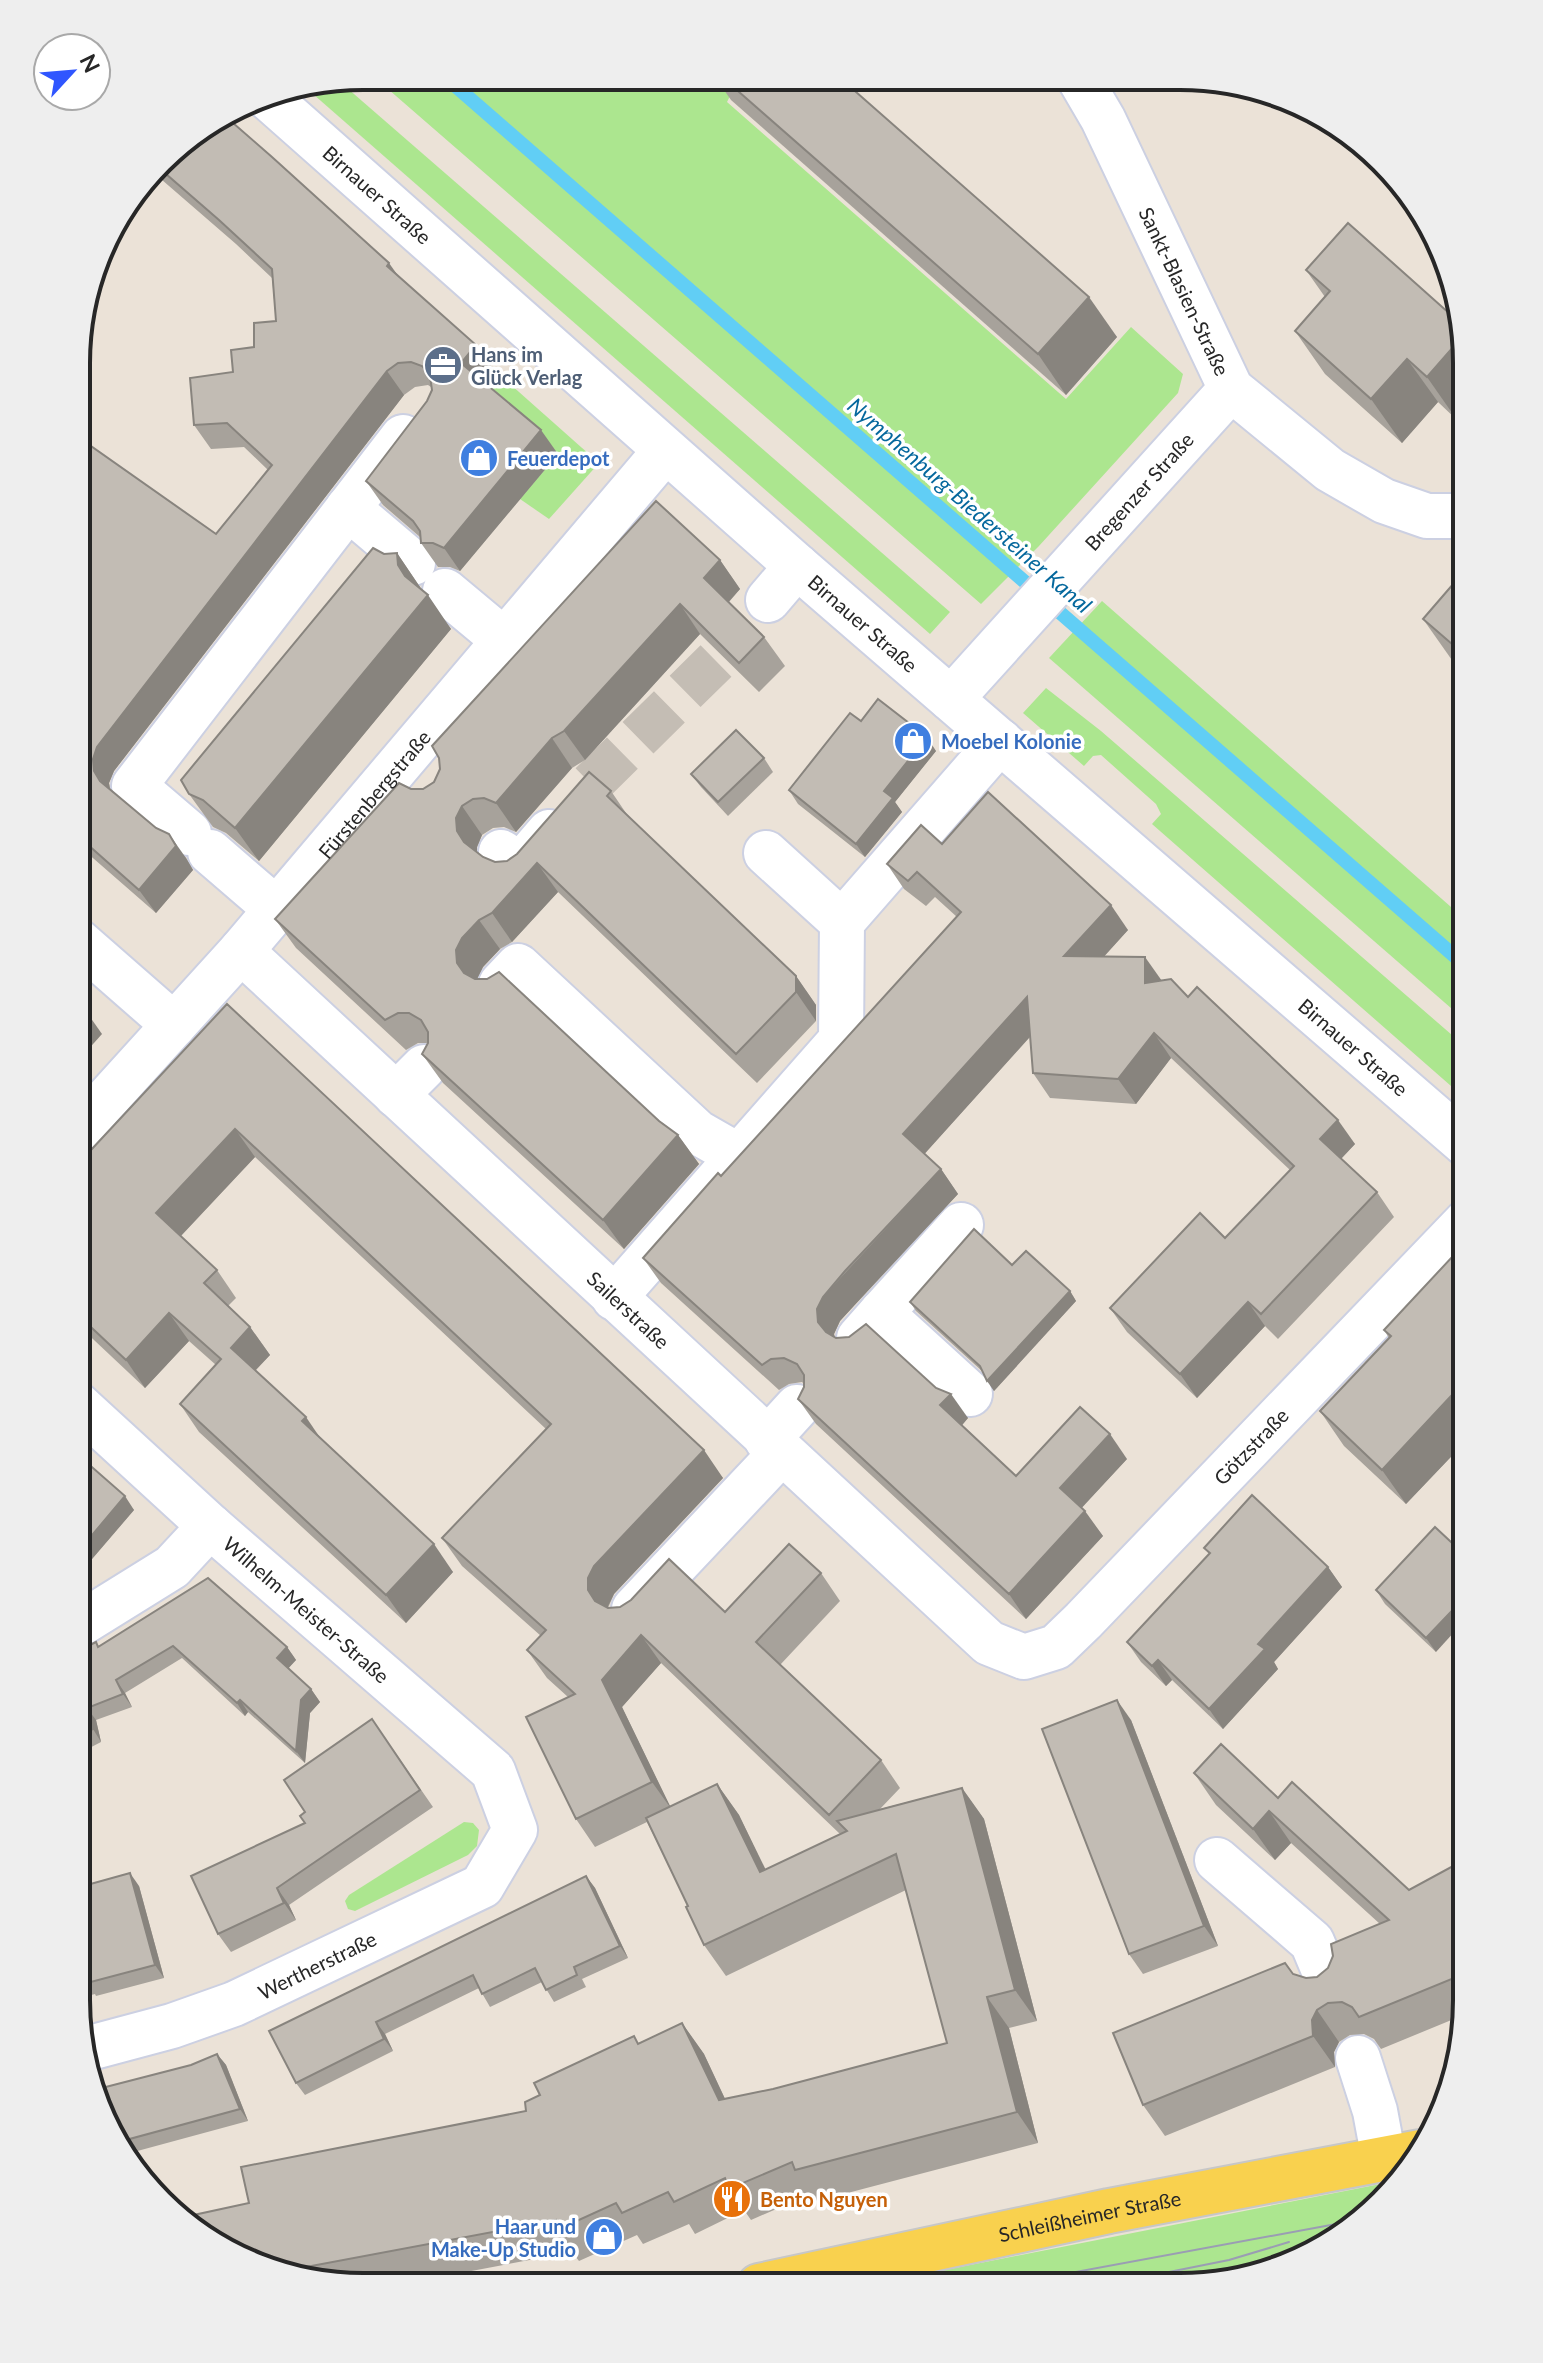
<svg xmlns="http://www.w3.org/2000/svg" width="1543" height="2363" font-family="Lato,sans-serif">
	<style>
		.green { fill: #ace68f }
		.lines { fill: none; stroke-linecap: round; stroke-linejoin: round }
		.stream { stroke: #61cef5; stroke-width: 14 }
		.minor-tunnel { stroke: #c4bdb4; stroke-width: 44; stroke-dasharray: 44 22; stroke-linecap: butt }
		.minor-casing { stroke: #ccd0e2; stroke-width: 48 }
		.major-casing { stroke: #c7c7c7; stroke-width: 48 }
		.minor { stroke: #fff; stroke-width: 44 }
		.major { stroke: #f9d14e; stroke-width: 44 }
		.tram { stroke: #9a9db3; stroke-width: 2 }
		.wall { fill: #a7a29b; fill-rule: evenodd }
		.shaded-wall { fill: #88847e }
		.building { fill: #c2bcb4; stroke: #88847e; stroke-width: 2 }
		.labels { text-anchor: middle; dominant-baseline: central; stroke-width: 7; stroke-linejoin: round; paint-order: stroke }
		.street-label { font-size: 20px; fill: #272727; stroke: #fff }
		.service-label { font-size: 20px; font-weight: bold; fill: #4e5e75; stroke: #fff; text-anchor: start }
		.shop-label { font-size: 20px; font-weight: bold; fill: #366cbe; stroke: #fff; text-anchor: start }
		.food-label { font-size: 20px; font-weight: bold; fill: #c56008; stroke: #fff; text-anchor: start }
		.water-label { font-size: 22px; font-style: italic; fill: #05689d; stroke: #fff }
		.rim { fill: none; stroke: #272727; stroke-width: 4 }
	</style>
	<rect width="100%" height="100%" fill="#ebe2d7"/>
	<g class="green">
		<path d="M373,76L724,77L735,86L727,102L1066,399L1131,327L1183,374L1178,393L1039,546L981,604Z"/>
		<path d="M339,81L950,612L930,634L305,87Z"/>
		<path d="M493,369L599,463L549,519L520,499L478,387Z"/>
		<path d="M1102,601L1467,921V1022L1049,658Z"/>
		<path d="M1046,688L1101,731L1467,1048V1100L1152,824L1161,814L1156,804L1101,755L1093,756L1084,766L1023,713Z"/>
		<path d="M464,1822L473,1823L479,1830L477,1846L468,1855L355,1911L348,1909L345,1901L349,1895Z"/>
		<path d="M1401,2180L1290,2265L1181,2287L864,2286Z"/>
	</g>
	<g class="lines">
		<path class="stream" d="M444,76L1467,967"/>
		<path class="minor-tunnel" d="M591,784L716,661"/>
		<g class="minor-casing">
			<g id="minor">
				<path id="s1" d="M1079,78L1103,119L1231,389L1330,470L1384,501L1427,516H1467"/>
				<path id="s2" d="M265,95L797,566L1467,1145"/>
				<path d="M348,508L413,563"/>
				<path d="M445,591L505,641"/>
				<path d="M768,600L797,566"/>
				<path id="s3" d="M951,699L1231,389"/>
				<path d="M189,833L134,786L403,437"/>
				<path d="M210,852L276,909"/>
				<path d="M501,852L519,867L549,832"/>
				<path d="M766,853L842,922"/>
				<path d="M78,941L174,1025"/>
				<path id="s4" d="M241,951L989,1643L1024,1657L1056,1647L1083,1621L1467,1221"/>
				<path d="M501,984L518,966L697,1132L739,1156"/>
				<path d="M396,1095L424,1067"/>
				<path id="s5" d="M77,1132L241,951L665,451"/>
				<path d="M614,1298L841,1040L842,922L1000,741"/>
				<path d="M881,1313L961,1225"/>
				<path d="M859,1338L881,1313L970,1394"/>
				<path id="s6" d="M77,1404L210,1526L493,1771L515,1830L482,1886L234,2004L172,2026L86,2049"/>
				<path d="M767,1440L797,1407"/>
				<path d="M634,1609L781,1453"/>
				<path d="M77,1626L172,1567L210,1526"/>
				<path d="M1217,1860L1312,1942L1330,1985"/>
				<path d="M1358,2058L1375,2111L1384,2159"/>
			</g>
		</g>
		<g class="major-casing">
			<g id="major">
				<path id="s7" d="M759,2286L1109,2211L1420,2152"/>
			</g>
		</g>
		<use href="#minor" class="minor"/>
		<use href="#major" class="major"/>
		<g class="tram">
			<path d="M1000,2286L1347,2222"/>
			<path d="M1094,2287L1229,2260L1289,2242"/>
		</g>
	</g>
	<g class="wall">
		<path d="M715,77H839L1117,337L1066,395L731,100Z"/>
		<path d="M173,147L400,278L476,345L493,369L483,381L558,454L460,571L450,567H438L421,543L420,537L383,505L366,481L427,401L432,390L431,387L428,385L415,387L404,395L114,771L109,783L110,789L186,858L193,870L156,913L78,845V437L216,534L268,470L244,447L211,449L194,425L233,372L276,321L272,278L236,244L154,173Z"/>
		<path d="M1306,270L1467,363V409L1457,420L1438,402L1402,443L1325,374L1295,331L1325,297Z"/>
		<path d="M397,553L420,587L421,589L451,629L259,861L226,833L213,827L189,794L384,554Z"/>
		<path d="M720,560L740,589L729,602L764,637L785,666L759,692L700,634L585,760L572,768L516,832L504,827L493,828L482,835L477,847V852L483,857L495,862L507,861L611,791L628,816L796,976L816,1005V1021L757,1083L558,892L512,942L500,949L483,967L477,979L678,1135L699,1164L624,1249L443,1083L422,1054L428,1043H418L406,1050L296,948L275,919L411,789H423L434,782Z"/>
		<path d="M1467,568V674L1454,663L1423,619Z"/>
		<path d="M861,721L936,751L895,802L902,812L865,857L798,804L789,790Z"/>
		<path d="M764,758L773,772L728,816L701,787L691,774Z"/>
		<path d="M942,844L1128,930L1104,956L1162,981L1188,997L1355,1144L1341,1159L1377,1192L1394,1217L1278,1339L1265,1326L1197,1398L1127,1332L1110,1308L1225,1238L1290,1170L1171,1058L1136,1104L1050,1098L1033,1073L1030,1037L924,1154L941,1169L958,1194L862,1296L840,1321L834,1334L835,1337L968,1418L962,1425L1016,1476L1127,1459L1081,1508L1103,1536L1026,1619L816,1424L798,1399L804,1387V1384L802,1382L789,1384L779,1390L661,1283L643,1258L721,1176L957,917L935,897L926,906L904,889L887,864Z"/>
		<path d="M227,1004L723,1478L614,1594L608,1608L725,1612L821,1573L840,1601L780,1665L881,1760L900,1788L880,1809L962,1788L984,1819L1037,2021L1009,2028L1038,2143L817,2201L811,2194L751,2220L744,2210L695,2234L689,2224L643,2244L637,2235L579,2261L572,2252L397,2285H326L188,2228L249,2203L526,2111L639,2043L682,2023L704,2054L725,2099L773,2089L947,2043L906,1890L726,1976L704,1945L688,1906L647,1822L595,1847L576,1819L568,1697L547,1678L527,1650L541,1636L462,1566L442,1538L546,1429L255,1157L181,1236L217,1270L236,1298L228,1306L250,1327L270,1355L255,1371L453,1572L406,1623L199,1432L180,1404L216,1365L189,1341L145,1388L77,1324V1165ZM661,1663L840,1834L765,1870L739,1815L717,1784L670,1807L622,1707Z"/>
		<path d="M1467,1241V1440L1406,1504L1344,1446L1320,1411L1389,1338L1384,1330Z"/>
		<path d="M1012,1265L1070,1291L1076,1301L994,1391L983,1372L916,1311L910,1302Z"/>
		<path d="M77,1454L134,1510L86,1566L77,1558Z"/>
		<path d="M1435,1527L1436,1652L1385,1604L1376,1590Z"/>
		<path d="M1204,1548L1328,1567L1342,1587L1274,1662L1278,1669L1223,1729L1172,1680L1166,1686L1141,1662L1127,1642L1209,1554Z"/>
		<path d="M208,1578L287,1647L296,1660L288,1668L311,1689L320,1702L310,1713L305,1763L248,1712L245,1716L182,1658L125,1693L132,1707L96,1720L101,1742L76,1755V1652L96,1642L99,1646Z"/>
		<path d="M372,1719L433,1807L289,1905L296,1920L231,1952L218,1934L305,1823V1812Z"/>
		<path d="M1131,1720L1218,1946L1143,1974L1129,1954Z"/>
		<path d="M1194,1773L1278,1798L1409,1890L1466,1859V2014L1381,2049L1374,2039L1364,2034L1350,2035L1339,2042L1334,2052L1335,2067L1165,2136L1143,2105L1293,1974L1306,1978L1317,1977L1380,1924L1291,1843L1275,1860L1216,1805Z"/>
		<path d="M586,1876L595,1888L628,1958L582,1979L586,1987L554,2002L542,1982L490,2007L479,1988L385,2034L393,2051L305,2095L296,2083L269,2031Z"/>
		<path d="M139,1886L164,1978L96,1996L95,1994L76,1999V1888Z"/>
		<path d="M217,2054L226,2065L248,2121L130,2153L98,2110L191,2065Z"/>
	</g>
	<g class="shaded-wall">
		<path d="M389,263L406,287L387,266Z"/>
		<path d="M1089,297L1117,337L1066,395L1038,354Z"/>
		<path d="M1462,337L1467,363V409L1457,420L1427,377Z"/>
		<path d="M476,345L493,369L478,387L461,363Z"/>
		<path d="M1407,359L1438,402L1402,443L1371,399Z"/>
		<path d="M387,371L404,395L114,771L109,783L111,795L94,771L93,759L97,747Z"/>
		<path d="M541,430L558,454L460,571L444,548Z"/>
		<path d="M397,553L420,587L421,599L428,595L451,629L259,861L235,828L398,565Z"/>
		<path d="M720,560L740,589L724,607L704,578Z"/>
		<path d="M680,604L700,634L585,760L564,731Z"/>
		<path d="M927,737L936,751L895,802L902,812L865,857L856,844L884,791Z"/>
		<path d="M552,738L572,768L516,832L496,803Z"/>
		<path d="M462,806L482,835L477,847V860L457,831L456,818Z"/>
		<path d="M169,834L186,858L193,870L156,913L139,890Z"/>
		<path d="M537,863L558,892L512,942L492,913Z"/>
		<path d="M1111,905L1128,930L1082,981L1064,956Z"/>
		<path d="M479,920L500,949L483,967L477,979V992L457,963L456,950L462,938Z"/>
		<path d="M1145,957L1162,981L1145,983Z"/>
		<path d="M796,976L816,1005V1021L796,992Z"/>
		<path d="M1027,997L1044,1021L920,1159L903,1134Z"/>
		<path d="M83,1007L102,1034L77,1062V1013Z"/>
		<path d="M1154,1033L1171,1058L1136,1104L1118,1079Z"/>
		<path d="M1338,1120L1355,1144L1337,1163L1320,1139Z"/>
		<path d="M235,1129L255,1157L176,1241L156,1213Z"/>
		<path d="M678,1135L699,1164L624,1249L603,1220Z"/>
		<path d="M941,1169L958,1194L840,1321L834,1334L836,1347L818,1322L817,1309L823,1297Z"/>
		<path d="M1070,1291L1076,1301L994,1391L987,1381Z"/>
		<path d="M1248,1302L1265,1326L1197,1398L1180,1374Z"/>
		<path d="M169,1313L189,1341L145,1388L126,1360Z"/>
		<path d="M250,1327L270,1355L250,1376L231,1348Z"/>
		<path d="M951,1394L968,1418L958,1430L940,1405Z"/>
		<path d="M1452,1395L1467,1415V1440L1406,1504L1382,1470Z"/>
		<path d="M1467,1397V1411L1461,1403Z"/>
		<path d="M306,1417L325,1445L302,1421Z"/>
		<path d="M1110,1434L1127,1459L1077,1513L1060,1488Z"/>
		<path d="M704,1450L723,1478L614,1594L608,1606V1617L595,1601L588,1590V1578L594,1566Z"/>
		<path d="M125,1496L134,1510L86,1566L77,1553Z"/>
		<path d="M1085,1511L1103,1536L1026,1619L1009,1594Z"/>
		<path d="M434,1544L453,1572L406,1623L386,1595Z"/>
		<path d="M1328,1567L1342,1587L1274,1662L1278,1669L1223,1729L1209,1709L1258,1644Z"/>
		<path d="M1467,1595L1466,1619L1436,1652L1426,1638Z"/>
		<path d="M641,1635L661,1663L622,1707L672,1810L652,1782L602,1680Z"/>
		<path d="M287,1647L296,1660L286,1671L277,1658Z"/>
		<path d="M1158,1660L1172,1680L1166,1686L1152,1666Z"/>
		<path d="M116,1680L125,1693L132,1707L123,1694Z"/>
		<path d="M311,1689L320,1702L310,1713L305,1763L296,1751L301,1700Z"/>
		<path d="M240,1700L248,1712L245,1716L237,1703Z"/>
		<path d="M1117,1700L1131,1720L1218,1946L1204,1926Z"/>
		<path d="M87,1708L96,1720L101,1742L93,1729Z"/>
		<path d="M717,1784L739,1815L782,1903L760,1872Z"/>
		<path d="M962,1788L984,1819L1037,2021L1015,1990Z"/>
		<path d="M1269,1811L1291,1843L1275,1860L1253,1829Z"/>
		<path d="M130,1873L139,1886L164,1978L155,1965Z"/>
		<path d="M586,1876L595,1888L628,1958L620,1946Z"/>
		<path d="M277,1888L289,1905L296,1920L284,1903Z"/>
		<path d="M987,1997L1009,2028L1038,2143L1017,2112Z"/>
		<path d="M1317,2010L1339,2042L1334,2052L1335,2067L1313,2036L1312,2020Z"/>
		<path d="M376,2022L385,2034L393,2051L384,2039Z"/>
		<path d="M682,2023L704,2054L740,2131L719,2100Z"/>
		<path d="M217,2054L226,2065L248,2121L240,2109Z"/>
	</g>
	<g class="building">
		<path d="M722,77H839L1089,297L1038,354Z"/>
		<path d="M225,116L272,157L389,263L387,266L476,345L461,363L541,430L444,548L433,543H421L420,531L413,521L366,481L427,401L432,390L430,376L422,366L411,362L398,363L387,371L97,747L93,759L94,771L100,781L156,828L169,834L176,846L139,890L78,836V437L216,534L272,465L227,423L194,425L190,378L233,372L231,350L254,347V323L276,321L272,269L219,220L158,167L173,147Z"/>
		<path d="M1348,223L1459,322L1462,337L1427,377L1407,359L1371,399L1295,331L1330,291L1306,270Z"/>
		<path d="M656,501L720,560L704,578L764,637L739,663L680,604L564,731L552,738L496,803L484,798L473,799L462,806L456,818L457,831L464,842L483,857L495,862L507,861L517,854L589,772L611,791L607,796L796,976V992L736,1054L537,863L492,913L479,920L462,938L456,950L457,963L464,973L475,979H487L499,972L659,1121L678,1135L603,1220L422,1054L428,1043V1032L421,1020L409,1013H398L385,1020L275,919L399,783L411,789H423L434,782L440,769L439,758L432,746Z"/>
		<path d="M373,548L384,554L397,553L398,565L405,576L428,595L235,828L203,800L189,794L181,780Z"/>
		<path d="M1467,568V657L1423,619Z"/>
		<path d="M878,699L927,737L884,791L893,798L856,844L789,790L850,713L861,721Z"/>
		<path d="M736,730L764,758L718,802L691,774Z"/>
		<path d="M988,792L1111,905L1064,956L1145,957V983L1171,979L1188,997L1197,987L1338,1120L1320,1139L1377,1192L1261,1314L1248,1302L1180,1374L1110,1308L1200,1213L1225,1238L1294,1166L1154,1033L1118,1079L1033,1073L1027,997L903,1134L941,1169L845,1271L823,1297L817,1309L818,1322L826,1332L836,1338L849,1337L866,1324L936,1388L951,1394L940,1405L1016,1476L1080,1407L1110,1434L1060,1488L1085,1511L1009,1594L798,1399L804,1387V1375L797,1364L784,1358L771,1359L762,1365L643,1258L718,1173L721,1176L961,912L917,872L908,881L887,864L921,825L942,844Z"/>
		<path d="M77,1001L83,1007L77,1013Z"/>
		<path d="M227,1004L704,1450L594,1566L588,1578V1590L595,1601L608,1608L620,1607L631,1600L669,1559L725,1612L789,1544L821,1573L756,1642L881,1760L829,1815L641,1635L602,1680L652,1782L576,1819L526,1717L575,1694L527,1650L546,1630L442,1538L551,1424L235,1129L156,1213L217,1270L204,1283L250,1327L231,1348L306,1417L302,1421L434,1544L386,1595L180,1404L221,1359L169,1313L126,1360L77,1314V1165Z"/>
		<path d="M974,1229L1012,1265L1026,1251L1070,1291L987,1381L980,1366L910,1302Z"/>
		<path d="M1467,1241V1397L1461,1403L1452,1395L1382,1470L1320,1411L1391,1336L1384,1330Z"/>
		<path d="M77,1454L125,1496L77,1553Z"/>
		<path d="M1252,1495L1328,1567L1258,1644L1265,1649L1209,1709L1158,1660L1152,1666L1127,1642L1210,1553L1204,1548Z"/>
		<path d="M1435,1527L1467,1557V1595L1426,1638L1376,1590Z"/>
		<path d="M208,1578L287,1647L277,1658L311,1689L301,1700L296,1751L240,1700L237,1703L173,1646L116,1680L123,1694L87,1708L93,1729L76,1738V1652L96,1642L98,1647Z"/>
		<path d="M1117,1700L1204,1926L1129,1954L1042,1729Z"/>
		<path d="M372,1719L420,1790L277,1888L284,1903L218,1934L191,1876L305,1823L300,1816L305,1812L284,1780Z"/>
		<path d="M1221,1744L1278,1798L1292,1782L1409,1890L1466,1859V1970L1463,1971L1464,1974L1359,2017L1352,2007L1342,2002L1328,2003L1317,2010L1312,2020L1313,2036L1143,2105L1113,2033L1285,1963L1293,1974L1306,1978L1317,1977L1328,1968L1333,1956L1331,1944L1389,1920L1269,1811L1253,1829L1194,1773Z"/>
		<path d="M717,1784L760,1872L847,1831L837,1821L962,1788L1015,1990L987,1997L1017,2112L795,2170L792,2162L729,2189L725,2178L674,2202L668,2192L622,2213L616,2203L557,2230L556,2220L290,2270L188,2228L180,2218L249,2203L241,2167L526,2111L525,2102L540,2095L534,2083L634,2036L638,2044L682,2023L719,2100L773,2089L947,2043L896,1854L704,1945L686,1907L688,1906L646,1818Z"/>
		<path d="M130,1873L155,1965L87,1983V1981L76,1984V1888Z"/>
		<path d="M586,1876L620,1946L574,1967L577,1975L546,1990L535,1968L482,1994L473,1975L376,2022L384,2039L296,2083L269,2031Z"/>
		<path d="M217,2054L240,2109L122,2141L98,2110L94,2090L191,2065Z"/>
	</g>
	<defs>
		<g id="office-disc" transform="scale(2)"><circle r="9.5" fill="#5c6f8a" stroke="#fff"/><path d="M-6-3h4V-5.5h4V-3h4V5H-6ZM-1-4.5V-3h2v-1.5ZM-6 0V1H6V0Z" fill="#fff"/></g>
		<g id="shop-disc" transform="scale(2)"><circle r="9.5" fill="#3f7fe0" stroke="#fff"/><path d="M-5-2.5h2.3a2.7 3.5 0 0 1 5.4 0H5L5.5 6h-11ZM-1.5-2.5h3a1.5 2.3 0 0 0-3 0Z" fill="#fff"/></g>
		<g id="restaurant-disc" transform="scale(2)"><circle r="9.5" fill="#e8710a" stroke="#fff"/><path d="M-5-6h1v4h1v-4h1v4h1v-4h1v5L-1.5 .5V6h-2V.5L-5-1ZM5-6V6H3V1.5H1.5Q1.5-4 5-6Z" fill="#fff"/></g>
	</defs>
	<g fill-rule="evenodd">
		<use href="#office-disc" x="443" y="365"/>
		<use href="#shop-disc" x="479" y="458"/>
		<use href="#shop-disc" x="913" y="741"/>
		<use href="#restaurant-disc" x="732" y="2199"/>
		<use href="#shop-disc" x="604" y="2237"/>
	</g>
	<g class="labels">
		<g class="street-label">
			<text stroke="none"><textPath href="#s2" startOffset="150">Birnauer Straße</textPath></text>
			<text stroke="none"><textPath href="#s1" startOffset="238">Sankt-Blasien-Straße</textPath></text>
			<text stroke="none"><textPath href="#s3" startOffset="280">Bregenzer Straße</textPath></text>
			<text stroke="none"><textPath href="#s2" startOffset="798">Birnauer Straße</textPath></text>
			<text stroke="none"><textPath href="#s5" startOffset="450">Fürstenbergstraße</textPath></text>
			<text stroke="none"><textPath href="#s2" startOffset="1446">Birnauer Straße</textPath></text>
			<text stroke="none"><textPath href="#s4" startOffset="528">Sailerstraße</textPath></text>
			<text stroke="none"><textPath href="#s4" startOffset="1370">Götzstraße</textPath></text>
			<text stroke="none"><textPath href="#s6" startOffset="308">Wilhelm-Meister-Straße</textPath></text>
			<text transform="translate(317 1965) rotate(-26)">Wertherstraße</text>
			<text stroke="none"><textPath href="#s7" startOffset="338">Schleißheimer Straße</textPath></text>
		</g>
		<g class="service-label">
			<text x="471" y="354">Hans im<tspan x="471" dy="23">Glück Verlag</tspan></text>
		</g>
		<g class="shop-label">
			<text x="507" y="458">Feuerdepot</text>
			<text x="941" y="741">Moebel Kolonie</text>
			<text x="576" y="2226" text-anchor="end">Haar und<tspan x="576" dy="23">Make-Up Studio</tspan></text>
		</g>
		<g class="food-label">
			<text x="760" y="2199">Bento Nguyen</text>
		</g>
		<g class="water-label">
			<text transform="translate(970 505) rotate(41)">Nymphenburg-Biedersteiner Kanal</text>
		</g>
	</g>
	<path d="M0 0H1543V2363H0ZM363 90H1180A273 273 0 0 1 1453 363V2000A273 273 0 0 1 1180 2273H363A273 273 0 0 1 90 2000V363A273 273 0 0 1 363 90Z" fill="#eee" fill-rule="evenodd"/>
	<path class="rim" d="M363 90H1180A273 273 0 0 1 1453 363V2000A273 273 0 0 1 1180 2273H363A273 273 0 0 1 90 2000V363A273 273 0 0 1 363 90Z"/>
	<g transform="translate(72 72) rotate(64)"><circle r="38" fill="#ffffff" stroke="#a9a9a9" stroke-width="2"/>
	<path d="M0-6L14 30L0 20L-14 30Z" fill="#3056ff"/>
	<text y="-12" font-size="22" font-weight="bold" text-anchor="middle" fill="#272727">N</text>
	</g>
</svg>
